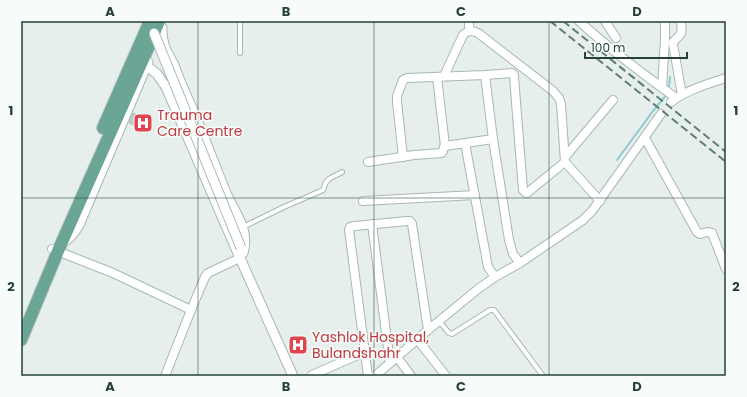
<svg xmlns="http://www.w3.org/2000/svg" width="747" height="397" font-family="Poppins,sans-serif">
	<style>
		.lines { fill: none; stroke-linecap: round; stroke-linejoin: round }
		.stream { stroke: #8ec9d4; stroke-width: 2 }
		.building { fill: #bbcac4; stroke: #b8c9c2 }
		.service-casing { stroke: #a8b8b2; stroke-width: 6 }
		.minor-casing { stroke: #a8b8b2; stroke-width: 10 }
		.tertiary-casing { stroke: #a8b8b2; stroke-width: 11 }
		.primary-casing { stroke: #c2cac8; stroke-width: 14 }
		.service { stroke: #fff; stroke-width: 4 }
		.minor { stroke: #fff; stroke-width: 8 }
		.tertiary { stroke: #fff; stroke-width: 9 }
		.primary { stroke: #6aa596; stroke-width: 12 }
		.rail { stroke: #5f7d75; stroke-width: 2; stroke-dasharray: 8 4; stroke-linecap: butt }
		.tertiary-bridge-casing { stroke: #a8b8b2; stroke-width: 11; stroke-linecap: butt }
		.tertiary-bridge { stroke: #fff; stroke-width: 9 }
		.grid { fill: none; stroke: #24423a; stroke-width: 1; stroke-opacity: 0.55 }
		.labels { text-anchor: middle; dominant-baseline: central; stroke-width: 3.5; stroke-linejoin: round; paint-order: stroke }
		.health-label { font-size: 14px; fill: #be3a42; stroke: #f7fbf9; text-anchor: start }
		.neatline { fill: none; stroke: #24423a; stroke-width: 1.5 }
		.grid-label { font-size: 13px; text-anchor: middle; font-weight: bold; fill: #24423a }
	</style>
	<rect width="100%" height="100%" fill="#e6efeb"/>
	<g class="lines">
		<g class="stream">
			<path d="M669,86L670,77"/>
			<path d="M617,160L653,111L667,94"/>
		</g>
	</g>
	<g class="building">
		<path d="M133,113L149,120L144,130L129,123Z"/>
		<path d="M304,337L307,345L296,350L293,342Z"/>
	</g>
	<g class="lines">
		<g class="service-casing">
			<g id="service">
				<path d="M240,21V53"/>
				<path d="M243,227L284,207L323,190C325,187 324,184 327,181C330,177 338,175 342,172"/>
				<path d="M439,321L449,333L452,334L490,310H494L543,376"/>
			</g>
		</g>
		<g class="minor-casing">
			<g id="minor">
				<path d="M469,21V26L470,30"/>
				<path d="M579,21C609,49 643,74 676,98"/>
				<path d="M605,21L616,38"/>
				<path d="M681,21C682,35 683,32 673,42V44L682,95"/>
				<path d="M485,75L493,139L509,240L513,254L520,263"/>
				<path d="M444,76L463,35C468,30 472,30 478,33L553,91L559,98L561,104L565,162L600,201"/>
				<path d="M437,77L445,146"/>
				<path d="M662,87L665,39V21"/>
				<path d="M671,102C687,90 707,84 726,78"/>
				<path d="M645,138L697,232L700,234L707,232L712,233L726,269"/>
				<path d="M465,143L488,267L495,277"/>
				<path d="M403,157L397,102V96L403,80L407,78L485,75L512,73L514,75V77L523,190L526,193H527L565,162"/>
				<path d="M565,157L613,100"/>
				<path d="M368,162L414,155L442,153L443,151L444,147L445,146L493,139"/>
				<path d="M363,201L475,195"/>
				<path d="M372,224L390,363"/>
				<path d="M52,249L113,273L191,310L205,277L208,273L240,258"/>
				<path d="M417,339L446,376"/>
				<path d="M397,357L411,376"/>
				<path d="M312,375L365,352"/>
				<path d="M165,376L191,310"/>
				<path d="M368,376L349,230L350,227L355,226L407,221H410L412,224L428,330"/>
				<path d="M375,376L428,330L478,289L495,277L520,263L583,220L592,211L661,114"/>
			</g>
		</g>
		<g class="tertiary-casing">
			<g id="tertiary">
				<path d="M162,28C162,32 162,36 163,40C164,49 170,57 174,65C179,80 185,93 192,108C204,136 214,164 226,193C235,213 250,230 243,253"/>
				<path d="M147,66L157,74L166,87L240,258L293,376"/>
				<path d="M62,243C70,239 75,232 79,225L148,62"/>
			</g>
		</g>
		<g class="primary-casing">
			<g id="primary">
				<path d="M103,128L150,21"/>
				<path d="M21,340L58,251L148,48L159,21"/>
			</g>
		</g>
		<use href="#service" class="service"/>
		<use href="#minor" class="minor"/>
		<use href="#tertiary" class="tertiary"/>
		<use href="#primary" class="primary"/>
		<g class="rail">
			<path d="M550,21L726,162"/>
			<path d="M563,21L726,152"/>
		</g>
		<g class="tertiary-bridge-casing">
			<path id="tertiary-bridge" d="M154,33L241,248"/>
		</g>
		<use href="#tertiary-bridge" class="tertiary-bridge"/>
	</g>
	<path class="grid" d="M198,21V376M374,21V376M549,21V376M21,198H726"/>
	<defs>
		<g id="hospital-square" transform="scale(1)"><rect x="-9" y="-9" width="18" height="18" rx="4" fill="#e0444e" stroke="#f7fbf9"/><path d="M-5-5h3v3.5h4V-5h3V5h-3V1.5h-4V5h-3Z" fill="#fff"/></g>
	</defs>
	<g fill-rule="evenodd">
		<use href="#hospital-square" x="143" y="123"/>
		<use href="#hospital-square" x="298" y="345"/>
	</g>
	<g class="labels">
		<g class="health-label">
			<text x="157" y="115">Trauma<tspan x="157" dy="16">Care Centre</tspan></text>
			<text x="312" y="337">Yashlok Hospital,<tspan x="312" dy="16">Bulandshahr</tspan></text>
		</g>
	</g>
	<rect width="747" height="397" fill="none" stroke="#f7fbf9" stroke-width="44"/>
	<path d="M585 52v6h102v-6" fill="none" stroke="#24423a" stroke-width="2"/>
	<text x="591" y="52" font-size="12" fill="#24423a" stroke="#f7fbf9" stroke-width="3" paint-order="stroke">100 m</text>
	<rect x="22" y="22" width="703" height="353" class="neatline"/>
	<g class="grid-label">
		<text x="110" y="16">A</text>
		<text x="286" y="16">B</text>
		<text x="461" y="16">C</text>
		<text x="637" y="16">D</text>
		<text x="11" y="115">1</text>
		<text x="736" y="115">1</text>
		<text x="11" y="291">2</text>
		<text x="736" y="291">2</text>
		<text x="110" y="391">A</text>
		<text x="286" y="391">B</text>
		<text x="461" y="391">C</text>
		<text x="637" y="391">D</text>
	</g>
</svg>
